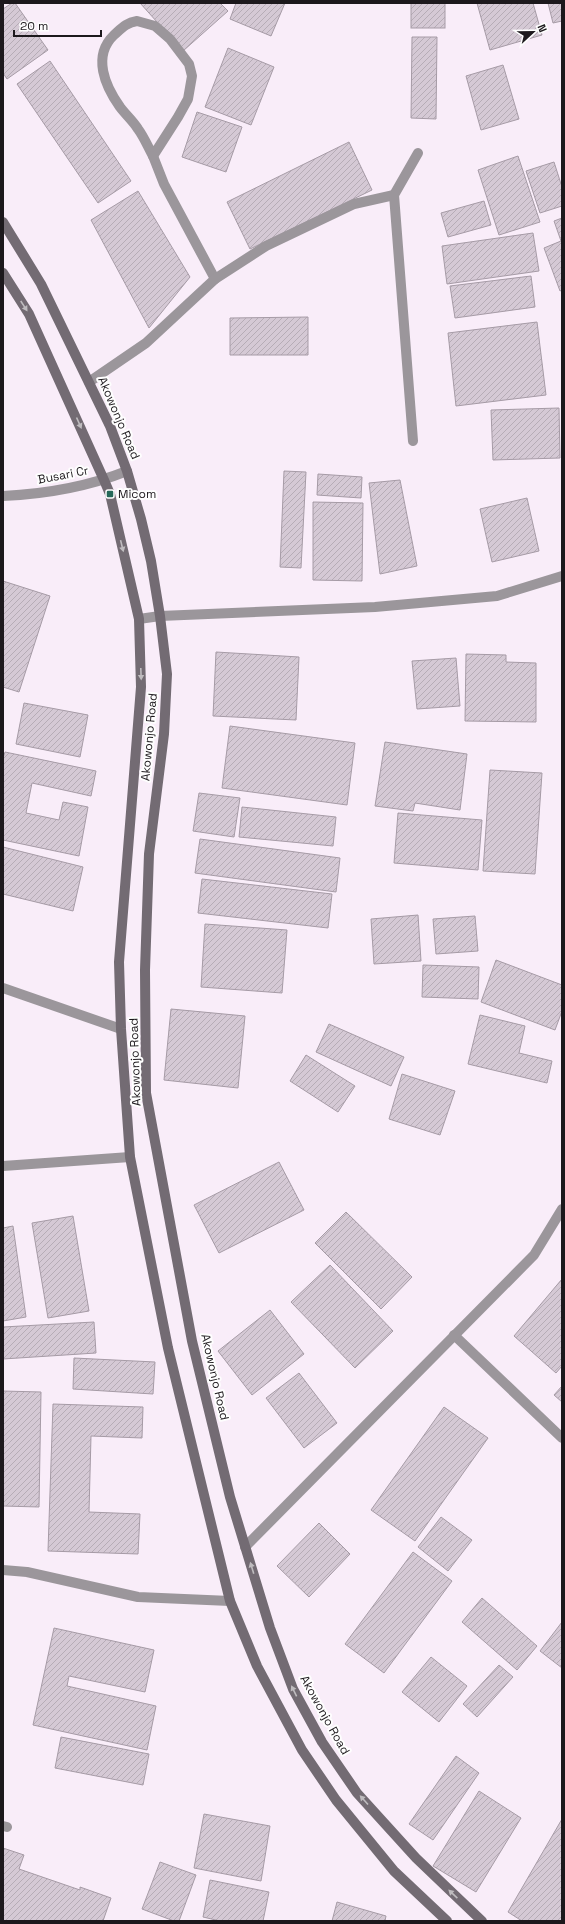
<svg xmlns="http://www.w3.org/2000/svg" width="565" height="1924" font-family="'Space Grotesk',sans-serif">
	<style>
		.building { fill: url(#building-hatch); stroke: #a69ba6 }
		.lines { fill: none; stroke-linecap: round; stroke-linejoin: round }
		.service { stroke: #9b969b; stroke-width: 10 }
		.minor { stroke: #9b969b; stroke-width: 10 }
		.secondary { stroke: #736b73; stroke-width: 10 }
		.oneway { fill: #bfbcbf }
		.poi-dot { fill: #256859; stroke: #fefefe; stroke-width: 1.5 }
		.labels { text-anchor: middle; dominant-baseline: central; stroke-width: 4; stroke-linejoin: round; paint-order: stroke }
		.street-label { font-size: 12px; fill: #1c181c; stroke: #fefefe }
		.poi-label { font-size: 12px; fill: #1c181c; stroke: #fefefe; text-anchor: start }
	</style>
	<defs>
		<pattern id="building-hatch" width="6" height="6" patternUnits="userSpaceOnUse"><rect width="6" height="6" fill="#d5c9d5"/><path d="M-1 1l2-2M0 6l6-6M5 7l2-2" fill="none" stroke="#b6acb6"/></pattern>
	</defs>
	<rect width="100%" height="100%" fill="#f9edf9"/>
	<g class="building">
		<path d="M12,3H15L48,50L7,79L3,73V9Z"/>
		<path d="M140,3H220L228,11L183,51Z"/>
		<path d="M236,3H285L271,36L230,19Z"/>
		<rect x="411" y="3" width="34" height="25"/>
		<path d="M477,3H533L542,35L490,50Z"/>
		<path d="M548,3H562V21L553,23Z"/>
		<path d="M412,37H437L436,119L411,118Z"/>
		<path d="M228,48L274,67L251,125L205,107Z"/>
		<path d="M50,61L131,181L98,203L17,84Z"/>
		<path d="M503,65L519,119L481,130L466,76Z"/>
		<path d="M197,112L242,127L226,172L182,157Z"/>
		<path d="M349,142L372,190L250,249L227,202Z"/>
		<path d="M518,156L540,222L499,235L478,170Z"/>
		<path d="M554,162L562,187V206L540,213L526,171Z"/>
		<path d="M138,191L190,277L149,328L91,220Z"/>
		<path d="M484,201L491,225L448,237L441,213Z"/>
		<path d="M562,218V290L560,291L544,248L561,241L554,221Z"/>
		<path d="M533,233L539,271L447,284L442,246Z"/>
		<path d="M531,276L535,307L455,318L450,286Z"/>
		<path d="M308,317V355H230V318Z"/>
		<path d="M537,322L546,395L456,406L448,333Z"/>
		<path d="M559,408L560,458L493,460L491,410Z"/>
		<path d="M284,471L306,472L301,568L280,567Z"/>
		<path d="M318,474L362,477L361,498L317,495Z"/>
		<path d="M400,480L417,566L380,574L369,483Z"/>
		<path d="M527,498L539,551L492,562L480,509Z"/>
		<path d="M313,502L363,503L362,581L313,580Z"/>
		<path d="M3,581L50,596L19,692L3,687Z"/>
		<path d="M216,652L299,657L296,720L213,716Z"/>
		<path d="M466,654L506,655V662L536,663V722L465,721Z"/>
		<path d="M456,658L460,706L417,709L412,661Z"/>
		<path d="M24,703L88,715L80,757L16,744Z"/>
		<path d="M230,726L355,743L347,805L222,788Z"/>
		<path d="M385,742L467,754L460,810L415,803L413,811L375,806Z"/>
		<path d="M5,752L96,771L91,796L32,783L26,813L59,820L63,802L88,807L79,856L3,840V758Z"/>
		<path d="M490,770L542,773L535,874L483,871Z"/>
		<path d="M199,793L240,798L234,837L193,831Z"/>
		<path d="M242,807L336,817L333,846L239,837Z"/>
		<path d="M398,813L482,820L478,870L394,863Z"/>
		<path d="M200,839L340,858L336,892L195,873Z"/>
		<path d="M3,847L83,867L73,911L3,894Z"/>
		<path d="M202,879L332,894L328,928L198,913Z"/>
		<path d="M418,915L421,961L374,964L371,919Z"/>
		<path d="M475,916L478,951L436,954L433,919Z"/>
		<path d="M205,924L287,930L282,993L201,987Z"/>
		<path d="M496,960L562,985V1011L555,1030L481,1002Z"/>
		<path d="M423,965L479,967L478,999L422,997Z"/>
		<path d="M171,1009L245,1016L238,1088L164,1080Z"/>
		<path d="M480,1015L525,1026L519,1053L552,1061L547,1083L468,1064Z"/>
		<path d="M329,1024L404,1057L391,1086L316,1052Z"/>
		<path d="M306,1055L355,1086L338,1112L290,1081Z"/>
		<path d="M402,1074L455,1091L440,1135L389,1119Z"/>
		<path d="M279,1162L304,1210L219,1253L194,1205Z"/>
		<path d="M346,1212L412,1277L381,1309L315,1243Z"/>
		<path d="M73,1216L89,1311L48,1318L32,1223Z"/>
		<path d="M13,1226L26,1317L3,1321V1228Z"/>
		<path d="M330,1265L393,1331L355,1368L291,1302Z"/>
		<path d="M562,1279V1366L556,1373L514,1336Z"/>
		<path d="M270,1310L304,1354L252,1395L218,1351Z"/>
		<path d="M94,1322L96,1353L3,1359V1327Z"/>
		<path d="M74,1358L155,1362L153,1394L73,1389Z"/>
		<path d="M299,1373L337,1423L304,1448L266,1398Z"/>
		<path d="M562,1386V1402L554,1395Z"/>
		<path d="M3,1391L41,1392L39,1507L3,1506Z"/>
		<path d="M53,1404L143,1407L142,1438L91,1436L89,1512L140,1514L138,1554L48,1551Z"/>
		<path d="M444,1407L488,1438L415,1541L371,1510Z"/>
		<path d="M441,1517L472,1540L448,1571L418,1547Z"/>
		<path d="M319,1523L350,1554L309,1597L277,1566Z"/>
		<path d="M413,1552L452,1581L384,1673L345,1644Z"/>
		<path d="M482,1598L537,1646L517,1670L462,1622Z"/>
		<path d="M562,1622V1668L540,1651Z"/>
		<path d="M54,1628L154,1650L145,1692L69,1676L67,1686L156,1706L147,1750L33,1725Z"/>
		<path d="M431,1657L467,1686L439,1722L402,1692Z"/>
		<path d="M499,1665L513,1677L477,1717L463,1704Z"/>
		<path d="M61,1737L149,1754L143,1785L55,1768Z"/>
		<path d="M456,1756L479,1773L433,1840L409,1824Z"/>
		<path d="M479,1791L521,1818L476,1892L433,1866Z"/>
		<path d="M204,1814L270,1826L261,1881L194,1868Z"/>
		<path d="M562,1819V1921H522L508,1912Z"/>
		<path d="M3,1848L24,1855L19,1869L80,1890V1887L111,1898L103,1921H3Z"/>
		<path d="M160,1862L196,1875L179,1921H174L142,1909Z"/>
		<path d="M210,1880L269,1892L263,1921H220L203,1917Z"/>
		<path d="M337,1902L386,1916L385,1921H332Z"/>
	</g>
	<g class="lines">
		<g class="service">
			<path d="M137,21L155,26L170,39L189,64L192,76L188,99L178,117L153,156C148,147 144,137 138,129C133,121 126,115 120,107C105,86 92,56 114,35C122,28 126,23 137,21Z"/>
			<path d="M153,156L164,184L215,279"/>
		</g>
		<g class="minor">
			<path d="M89,382L146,343L215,279L266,246L354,204L394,195"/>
			<path d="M413,441L394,195L418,153"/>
			<path d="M3,496C46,494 87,487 127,471"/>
			<path d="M139,619L160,616L375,607L497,596L562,576"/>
			<path d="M3,988L121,1029"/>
			<path d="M3,1166L130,1157"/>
			<path d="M454,1335L562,1438"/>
			<path d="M245,1547L534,1255L562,1209"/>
			<path d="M3,1570L27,1572L138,1597L230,1601"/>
			<path d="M3,1826L7,1827"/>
		</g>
		<g class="secondary">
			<path d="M3,222L41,284L110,426L127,471L141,519L151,561L160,616L167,674L164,734L149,854L145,970L146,1093L192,1341L230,1497L270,1628L293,1689L322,1742L357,1793L416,1858L482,1921"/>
			<path d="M3,273L29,314L104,480L110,494L139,619L141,687L119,962L121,1029L130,1157L168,1348L230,1601L257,1666L302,1750L336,1800L394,1871L447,1921"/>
		</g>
	</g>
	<defs><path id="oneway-solid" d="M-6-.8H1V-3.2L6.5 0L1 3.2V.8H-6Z"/></defs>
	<g class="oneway">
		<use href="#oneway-solid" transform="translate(24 306) rotate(57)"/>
		<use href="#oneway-solid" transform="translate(79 423) rotate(66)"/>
		<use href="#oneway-solid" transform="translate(122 546) rotate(76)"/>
		<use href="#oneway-solid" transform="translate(141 674) rotate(88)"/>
		<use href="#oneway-solid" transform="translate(252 1568) rotate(-107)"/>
		<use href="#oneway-solid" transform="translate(294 1691) rotate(-116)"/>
		<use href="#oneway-solid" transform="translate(364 1800) rotate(-132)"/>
		<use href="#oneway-solid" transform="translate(453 1894) rotate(-137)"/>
	</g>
	<rect class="poi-dot" x="106" y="490" width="8" height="8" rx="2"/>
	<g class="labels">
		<g class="street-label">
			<text transform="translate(119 418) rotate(67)">Akowonjo Road</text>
			<text transform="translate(63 475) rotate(-11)">Busari Cr</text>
			<text transform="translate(149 737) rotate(-85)">Akowonjo Road</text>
			<text transform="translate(135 1062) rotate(-92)">Akowonjo Road</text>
			<text transform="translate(215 1377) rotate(77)">Akowonjo Road</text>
			<text transform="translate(325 1715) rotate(61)">Akowonjo Road</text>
		</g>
		<g class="poi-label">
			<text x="118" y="494">Micom</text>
		</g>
	</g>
	<rect width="565" height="1924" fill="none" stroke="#1c181c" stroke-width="8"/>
	<g transform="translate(533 32) rotate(68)" stroke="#fefefe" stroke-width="3" paint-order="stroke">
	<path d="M0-3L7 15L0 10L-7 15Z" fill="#1c181c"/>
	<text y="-6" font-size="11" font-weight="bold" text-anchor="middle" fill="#1c181c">N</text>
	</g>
	<path d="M14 30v6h87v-6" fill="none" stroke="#1c181c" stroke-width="2"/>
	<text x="20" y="30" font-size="12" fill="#1c181c" stroke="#fefefe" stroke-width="3" paint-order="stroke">20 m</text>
</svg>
